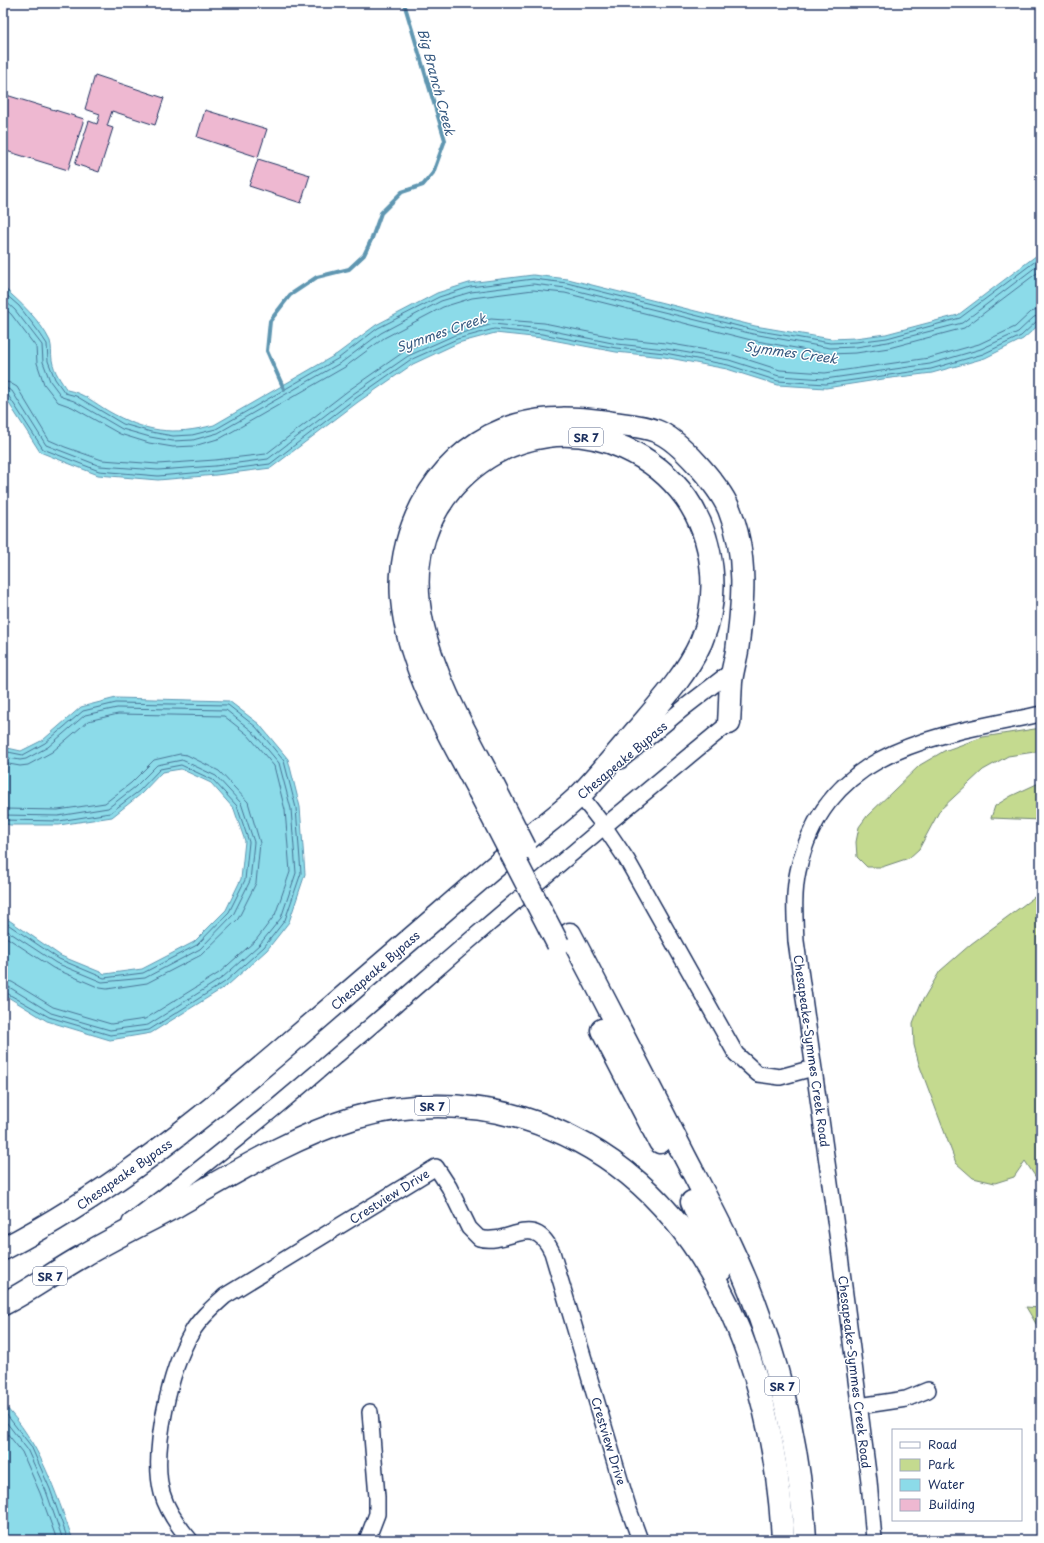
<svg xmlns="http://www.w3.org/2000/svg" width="1044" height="1543" font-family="'Playpen Sans',sans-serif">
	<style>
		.green { fill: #c4da8f; stroke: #708476 }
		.water { fill: #8cdbe9; stroke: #5f96b1 }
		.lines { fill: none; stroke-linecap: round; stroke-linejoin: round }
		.shore { stroke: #487496; stroke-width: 1 }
		.stream { stroke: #5f96b1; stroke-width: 4 }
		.building { fill: #eeb8d1; stroke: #1b2f5e }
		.minor-casing { stroke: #1b2f5e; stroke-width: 18 }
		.primary-casing { stroke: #1b2f5e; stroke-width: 25 }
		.minor { stroke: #fff; stroke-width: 15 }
		.primary { stroke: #fff; stroke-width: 22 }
		.primary-bridge-casing { stroke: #1b2f5e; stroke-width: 25; stroke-linecap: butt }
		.primary-bridge { stroke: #fff; stroke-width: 22 }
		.labels { text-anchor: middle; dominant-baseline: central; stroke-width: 3; stroke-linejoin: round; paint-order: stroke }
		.shield { fill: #fff; stroke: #5f6d8e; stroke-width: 1 }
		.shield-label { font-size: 11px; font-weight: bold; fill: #1b2f5e }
		.street-label { font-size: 12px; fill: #1b2f5e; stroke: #fff }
		.water-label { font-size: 13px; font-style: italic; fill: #375a81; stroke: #fff }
	</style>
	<rect width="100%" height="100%" fill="#fff"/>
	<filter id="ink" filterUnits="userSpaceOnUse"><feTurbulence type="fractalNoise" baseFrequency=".025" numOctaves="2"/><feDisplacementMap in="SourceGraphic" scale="8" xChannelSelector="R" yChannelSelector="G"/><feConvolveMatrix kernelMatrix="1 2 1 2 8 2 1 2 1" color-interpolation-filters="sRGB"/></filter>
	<g filter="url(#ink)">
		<g class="green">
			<path d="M1041,728V751L1008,756L983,770L940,810L919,849L909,858L882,867H867L857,857L856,842L859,827L867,816L920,765L944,751L983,737Z"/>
			<path d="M1041,782V820L991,818L995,806L1011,796Z"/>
			<path d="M1041,892V1185L1025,1161L1014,1177L995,1183L973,1178L956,1163L919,1064L914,1045L913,1023L921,1003L940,971L971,944Z"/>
			<path d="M1026,1307L1041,1308V1332Z"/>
		</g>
		<g class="water">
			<path d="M1041,252V323L1023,339L985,358L932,373L883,379L826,388L778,385L727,369L664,357L616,352L542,338L495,333L458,343L413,364L358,402L271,468L216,475L158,480L98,475L40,452L3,394V287C20,302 40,320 50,341C52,347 51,354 52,360C54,372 61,381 67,390C83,393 95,403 108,411C145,432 173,436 214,425L337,354L376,325L437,293L469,283L533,275L568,279L755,326L831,339L855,338L886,334L958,315Z"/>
			<path d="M116,698L229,701L259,724L288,759L300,807L305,874L289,922L267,950L228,985L151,1033L110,1040L47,1021L3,994V916L61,956L105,974L142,969L194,942L226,910L241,879L245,841L234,809L211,783L181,769L162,772L141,794L112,817L59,825H10L3,823V747L21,751L43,740L81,707Z"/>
			<path d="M3,1404C40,1442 55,1491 73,1540H6L3,1536Z"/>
		</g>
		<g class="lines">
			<g class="shore">
				<path d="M3,292L19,306L39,332L47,344L48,361L55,379L65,393L76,396L123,424L151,432L173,436L192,435L216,429L339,358L378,328L439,297L470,287L533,279L567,283L754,330L830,343L856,342L887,338L960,318L1041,257"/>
				<path d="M3,299L15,310L42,345L43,362L50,381L62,397L74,401L122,429L150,437L173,441L193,440L218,433L342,362L381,333L441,301L471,292L533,284L566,288L753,334L830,348L856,347L888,342L962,323L1041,263"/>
				<path d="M3,307L11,314L36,347L37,363L44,384L58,402L72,407L120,434L149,443L173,447L194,446L221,438L345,367L384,338L443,307L472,298L533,290L565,293L751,340L829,354L856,353L889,348L964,328L1041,270"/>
				<path d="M3,381L10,383L17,387L49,440L65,447L102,460L158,464L215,460L266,454L349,390L405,351L453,329L491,319L544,323L618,338L666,343L730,354L780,370L825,373L929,358L979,344L1015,327L1031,312L1041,309"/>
				<path d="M3,387L12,391L46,445L100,466L158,470L215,466L268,459L353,394L408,356L455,335L493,324L543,329L617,344L666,349L729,360L779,376L825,379L930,364L981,349L1018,332L1034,317L1041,315"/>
				<path d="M3,393L8,395L43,449L99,471L158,476L216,471L270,464L356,398L410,360L457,339L494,329L542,334L616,348L665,353L728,365L778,381L826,384L931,369L983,354L1021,336L1037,321L1041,320"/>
				<path d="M3,751L23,755L45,743L83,711L116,703L228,705L256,727L284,761L296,808L301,873L285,920L264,947L225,982L149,1030L110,1035L49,1017L3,991"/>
				<path d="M3,757L20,760L26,759L48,747L85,715L117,708L226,710L252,731L279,763L291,809L296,873L281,918L260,944L222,978L148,1025L110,1030L51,1013L9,987L3,986"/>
				<path d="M3,763L20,766L28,765L52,752L88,721L118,714L224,716L248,735L274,766L285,810L290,872L275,915L256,940L219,973L145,1019L111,1024L53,1007L12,982L3,980"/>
				<path d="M3,809L58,810L105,803L131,783L154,760L180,754L187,755L219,771L248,802L260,843L256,883L238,919L201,955L147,983L107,989L100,988L53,968L3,935"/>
				<path d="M3,815L58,816L108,808L135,787L157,765L182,760L216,776L241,803L254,842L250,881L233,915L200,949L145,978L102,982L56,963L3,928"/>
				<path d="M3,820L59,821L110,813L139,791L160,769L181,765L213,780L237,806L249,842L245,880L229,912L197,945L143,973L104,978L59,959L3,921"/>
				<path d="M3,1410L31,1446L50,1489L68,1540"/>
				<path d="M3,1418L27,1449L46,1491L63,1540"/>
				<path d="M3,1428L22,1452L40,1493L57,1540"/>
			</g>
			<path class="stream" d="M284,389L267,351L270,321L290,295L317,277L349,269L364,255L372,238L381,213L402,192L423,185L433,173L445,140L404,3"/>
		</g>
		<g class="building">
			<path d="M95,75L164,98L155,125L112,111L107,126L113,128L99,172L75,164L89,121L97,124L100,114L85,109Z"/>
			<path d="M3,94L84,119L68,170L3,150Z"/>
			<path d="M205,110L267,129L258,157L197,137Z"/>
			<path d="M258,159L310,175L301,203L249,186Z"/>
		</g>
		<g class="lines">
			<g class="minor-casing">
				<g id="minor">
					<path d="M620,761L685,707L733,670"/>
					<path d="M587,790L580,795L604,826L627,860L736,1054L758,1074L780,1077L813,1068"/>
					<path d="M130,1222C248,1135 357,1038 468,942C554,868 641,795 729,723"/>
					<path d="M859,1406L906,1399L928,1390"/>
					<path d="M190,1540C178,1526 167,1511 162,1493C151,1451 170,1369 192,1332C200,1318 213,1307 225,1296L436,1167L449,1187L469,1228L479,1238C510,1246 533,1211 552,1252L629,1510L640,1540"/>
					<path d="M367,1540L377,1514V1497L370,1412"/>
					<path d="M874,1540L869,1481L839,1248L796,941C795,918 793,894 798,871C825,747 937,736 1041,714"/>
				</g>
			</g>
			<g class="primary-casing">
				<g id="primary">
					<path d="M479,791C448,732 408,668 402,599C396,525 443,446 517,425C547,416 577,418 607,422C623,425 641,425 656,431C679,439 719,486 729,509C748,555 743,603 737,651C735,662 732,672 731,682C730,696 730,710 729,723"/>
					<path d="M570,934C609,1008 647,1082 685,1157C712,1209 741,1262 760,1318C786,1390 801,1464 805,1540"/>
					<path d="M602,1030L660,1142"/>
					<path d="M692,1202L721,1270"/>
					<path d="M3,1249C103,1197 190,1128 276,1055C331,1008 386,960 441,913C473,885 505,858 537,831C552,819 568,807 582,793C601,773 619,751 637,730C661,702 686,675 701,642C721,596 714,538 686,498C655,455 600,429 547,436C511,441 478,459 453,487C374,579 445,693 491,781"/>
					<path d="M3,1304C31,1290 56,1271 83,1256C113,1238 145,1223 176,1206C233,1174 290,1138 354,1118C408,1102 468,1102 522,1118C704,1173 774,1366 783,1540"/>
				</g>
			</g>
			<use href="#minor" class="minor"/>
			<use href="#primary" class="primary"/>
			<g class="primary-bridge-casing">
				<g id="primary-bridge">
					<path d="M491,781L525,848"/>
					<path d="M479,791L558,944"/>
				</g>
			</g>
			<use href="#primary-bridge" class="primary-bridge"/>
		</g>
	</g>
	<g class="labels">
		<g class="shield">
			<rect x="569" y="428" width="34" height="18" rx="3"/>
			<rect x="415" y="1097" width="34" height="18" rx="3"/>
			<rect x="33" y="1267" width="34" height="18" rx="3"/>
			<rect x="765" y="1377" width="34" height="18" rx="3"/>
		</g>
		<g class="shield-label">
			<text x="586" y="437">SR 7</text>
			<text x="432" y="1106">SR 7</text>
			<text x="50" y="1276">SR 7</text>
			<text x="782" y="1386">SR 7</text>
		</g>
		<g class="street-label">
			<text transform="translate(622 760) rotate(-40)">Chesapeake Bypass</text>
			<text transform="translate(375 970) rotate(-41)">Chesapeake Bypass</text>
			<text transform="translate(812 1051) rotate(82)">Chesapeake-Symmes Creek Road</text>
			<text transform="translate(124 1174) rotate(-35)">Chesapeake Bypass</text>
			<text transform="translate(389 1196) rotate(-32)">Crestview Drive</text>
			<text transform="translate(855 1372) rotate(83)">Chesapeake-Symmes Creek Road</text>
			<text transform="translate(609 1441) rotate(73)">Crestview Drive</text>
		</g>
		<g class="water-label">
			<text transform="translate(437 82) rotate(75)">Big Branch Creek</text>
			<text transform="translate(441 332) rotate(-19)">Symmes Creek</text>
			<text transform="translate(791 352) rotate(8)">Symmes Creek</text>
		</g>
	</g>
	<rect width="1044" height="1543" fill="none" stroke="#fff" stroke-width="16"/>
	<rect x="8" y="8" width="1028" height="1527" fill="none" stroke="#1b2f5e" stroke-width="1.5" filter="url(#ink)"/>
	<rect x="892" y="1429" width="130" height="92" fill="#ffffff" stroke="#a4acbf"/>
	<rect x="900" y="1442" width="20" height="6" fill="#ffffff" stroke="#a4acbf"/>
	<text x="928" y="1449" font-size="12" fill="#1b2f5e">Road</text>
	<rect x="900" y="1459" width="20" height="12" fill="#c4da8f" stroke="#a4acbf"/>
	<text x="928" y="1469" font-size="12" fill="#1b2f5e">Park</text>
	<rect x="900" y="1479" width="20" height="12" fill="#8cdbe9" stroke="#a4acbf"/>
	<text x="928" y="1489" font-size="12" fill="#1b2f5e">Water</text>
	<rect x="900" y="1499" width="20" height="12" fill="#eeb8d1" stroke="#a4acbf"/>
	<text x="928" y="1509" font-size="12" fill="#1b2f5e">Building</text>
</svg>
